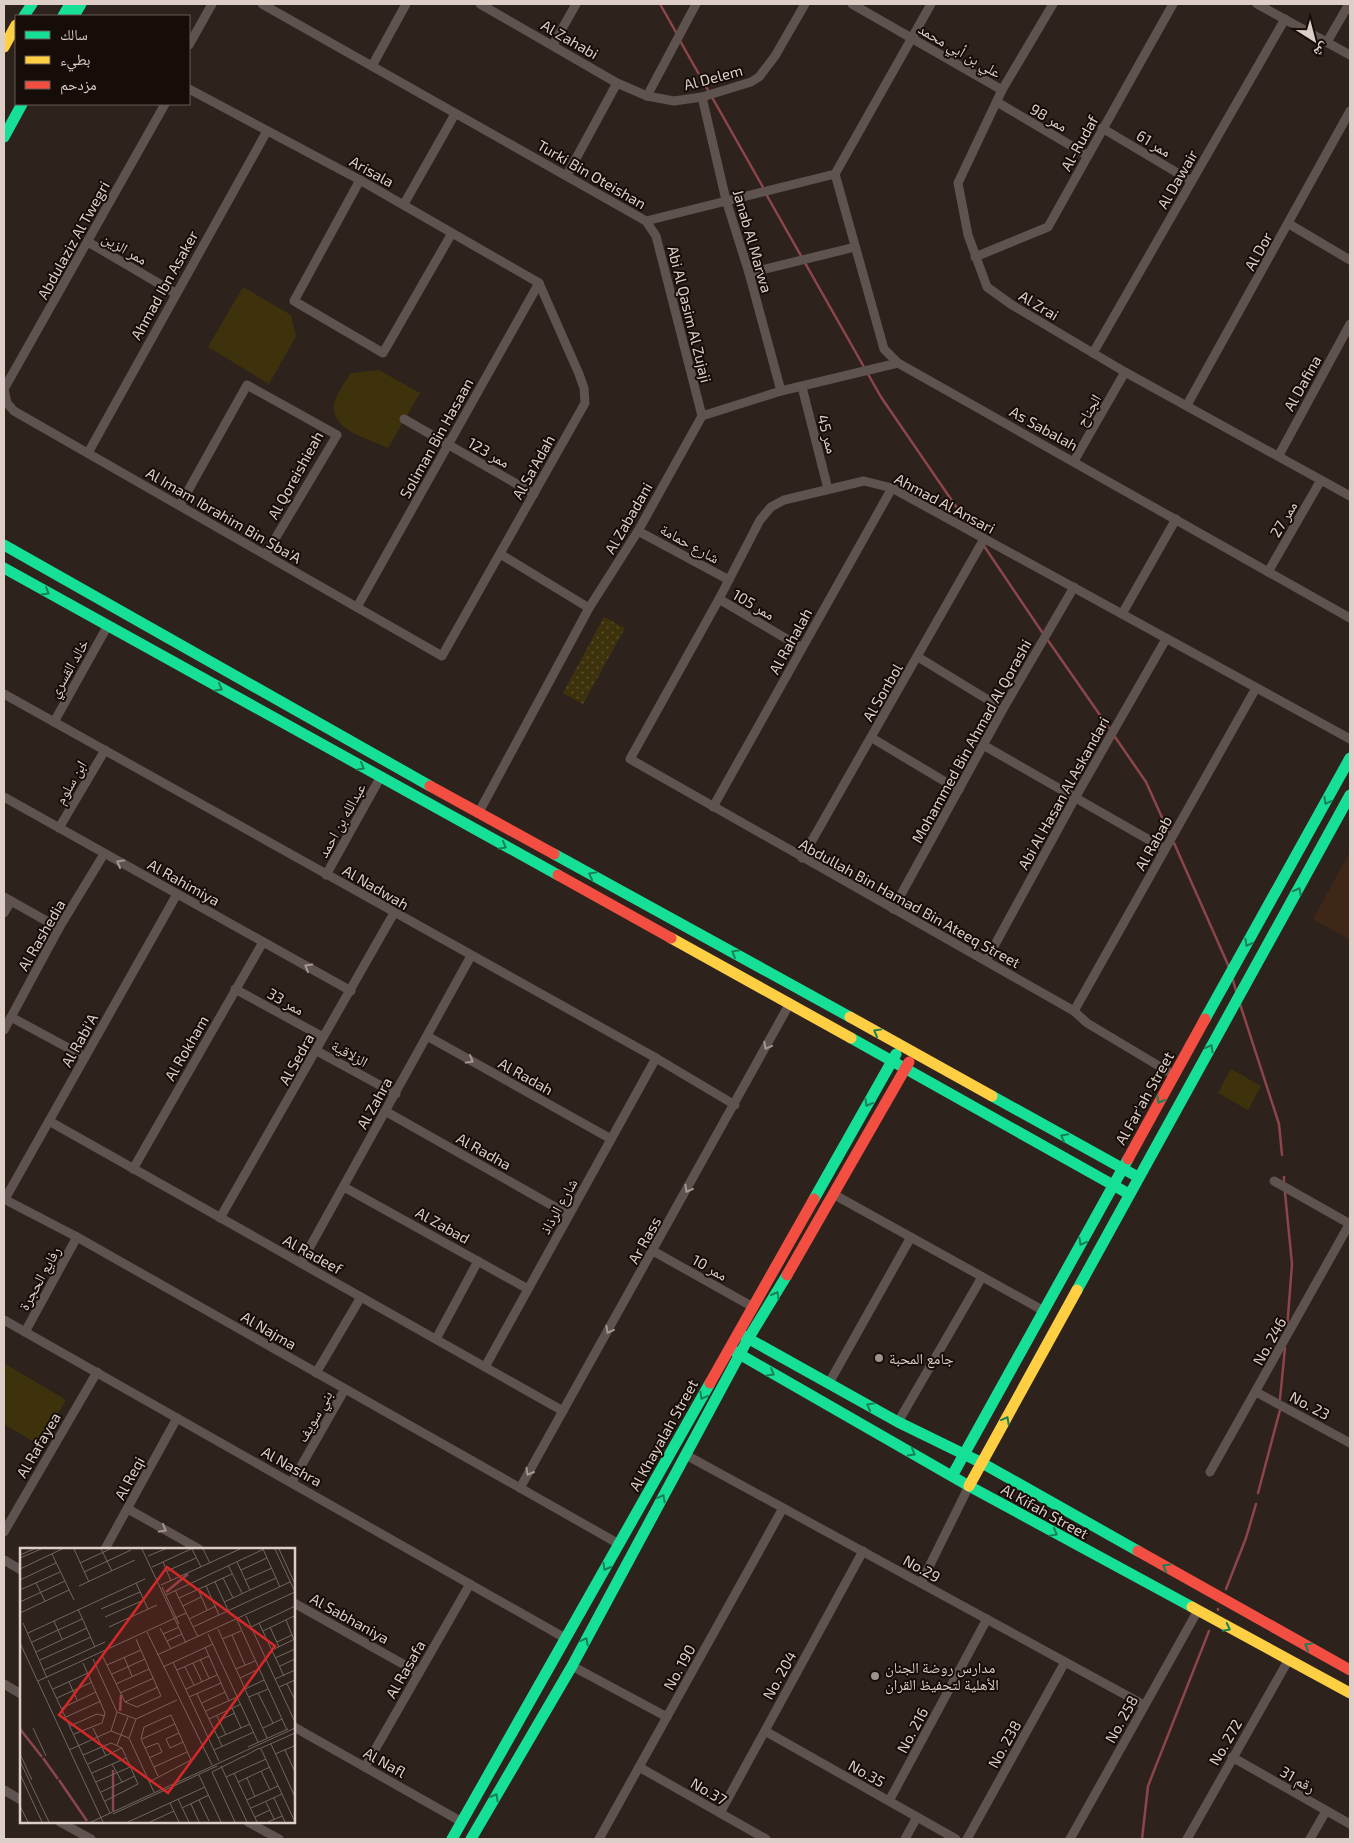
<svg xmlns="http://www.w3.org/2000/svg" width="1354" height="1843" font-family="'Exo 2','Noto Naskh Arabic',sans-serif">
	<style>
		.built { fill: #3f2718 }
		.grass { fill: url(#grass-dots) }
		.garden { fill: #3e320d }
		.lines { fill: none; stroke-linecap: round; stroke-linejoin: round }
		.stream { stroke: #8c454a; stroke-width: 2.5 }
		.street { stroke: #5f5350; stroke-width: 9 }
		.fast { stroke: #16e098; stroke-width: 11 }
		.slow { stroke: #ffcf43; stroke-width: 11 }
		.jam { stroke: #f24e42; stroke-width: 11 }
		.oneway { stroke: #168157 }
		.oneway2 { stroke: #a49791 }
		.poi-dot { fill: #9f928b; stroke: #160d08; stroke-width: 2 }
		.labels { text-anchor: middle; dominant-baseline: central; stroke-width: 4; stroke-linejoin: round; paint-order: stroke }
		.street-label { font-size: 15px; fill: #ddcfc7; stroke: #160d08 }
		.poi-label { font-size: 15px; fill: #ddcfc7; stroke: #160d08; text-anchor: start }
		.inset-river { fill: none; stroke: #8c454a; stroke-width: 2.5 }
		.inset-road { fill: none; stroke: #736760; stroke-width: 1 }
		.view { fill: #d62828; fill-opacity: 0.15; stroke: #d62828; stroke-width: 2.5 }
		.inset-edge { fill: none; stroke: #ddcfc7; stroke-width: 2.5 }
	</style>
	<defs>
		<pattern id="grass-dots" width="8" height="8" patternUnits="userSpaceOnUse" patternTransform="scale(1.25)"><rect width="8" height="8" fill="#3e320d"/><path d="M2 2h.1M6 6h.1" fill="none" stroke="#594f2f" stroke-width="1.8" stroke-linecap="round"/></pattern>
	</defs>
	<rect width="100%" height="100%" fill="#2d221c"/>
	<path class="built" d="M1350,852V940L1313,919Z"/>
	<path class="grass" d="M604,617L625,628L583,704L563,693Z"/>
	<g class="garden">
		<path d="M243,287L291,315L296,336L269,384L208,347Z"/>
		<path d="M379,370L420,393L388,448C369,439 330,430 334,404C336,394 346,381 351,373Z"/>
		<path d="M1231,1069L1261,1086L1248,1110L1218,1093Z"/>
		<path d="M4,1363L66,1400L39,1445L4,1424Z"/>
	</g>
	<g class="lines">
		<g class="stream">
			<path d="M660,4L677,34"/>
			<path d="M679,39L764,189"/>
			<path d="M766,194L881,397L970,527"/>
			<path d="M984,546L1044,635"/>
			<path d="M1047,639L1109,728"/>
			<path d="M1115,737L1146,782L1169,833"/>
			<path d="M1174,843L1229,967"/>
			<path d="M1233,980L1236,991"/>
			<path d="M1240,1004L1279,1124L1282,1155"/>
			<path d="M1284,1177V1181"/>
			<path d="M1285,1193L1292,1264L1287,1329"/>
			<path d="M1280,1399L1285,1348"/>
			<path d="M1258,1493L1280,1410"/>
			<path d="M1226,1589L1246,1538L1256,1504"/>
			<path d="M1218,1610V1609"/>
			<path d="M1142,1839L1148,1786L1209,1631"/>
		</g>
		<g class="street">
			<path d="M262,4L646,221L835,174L931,4"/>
			<path d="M480,4L617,83L647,96L674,101L702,97L751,82L759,77L775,56L805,4"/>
			<path d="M852,4L1002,90"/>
			<path d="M1053,4L1002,90L958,183L968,235L987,287L1012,305L1125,372L1350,496"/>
			<path d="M1257,4L1350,55"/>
			<path d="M1327,42L1349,4"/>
			<path d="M189,45L212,4"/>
			<path d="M553,45L576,4"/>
			<path d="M372,66L406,4"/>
			<path d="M189,89L360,180L539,283"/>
			<path d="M647,96L696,4"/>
			<path d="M702,97L726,200L749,273L781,391"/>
			<path d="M997,102L1087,155"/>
			<path d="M165,104L4,389L7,403L14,411L442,656L585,403L584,388L579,374L539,283"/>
			<path d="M1102,128L1191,181"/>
			<path d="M835,174L884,349L898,363L1350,618"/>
			<path d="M567,175L617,83"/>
			<path d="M360,180L294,301L383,353L452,233"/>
			<path d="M404,204L455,114"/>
			<path d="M646,221L656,236L702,416"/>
			<path d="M1289,224L1350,260"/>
			<path d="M88,242L175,293"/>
			<path d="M975,257L1048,227L1173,4"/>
			<path d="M749,273L855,247"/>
			<path d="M1093,353L1285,19"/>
			<path d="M802,387L828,489"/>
			<path d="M1187,405L1350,111"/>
			<path d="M404,419L534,494"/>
			<path d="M88,453L267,131"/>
			<path d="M1279,455L1350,324"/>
			<path d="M1074,461L1125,372"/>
			<path d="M180,505L247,385L337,435L266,554"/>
			<path d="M638,531L729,580"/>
			<path d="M500,554L589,608"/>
			<path d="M1268,572L1321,480"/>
			<path d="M719,599L802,648"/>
			<path d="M357,607L539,283"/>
			<path d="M1122,614L1176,519"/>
			<path d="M918,657L1003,709"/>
			<path d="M4,694L656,1058L735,1105"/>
			<path d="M54,722L107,627"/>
			<path d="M872,738L959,790"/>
			<path d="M983,745L1165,849"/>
			<path d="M4,797L351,991"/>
			<path d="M713,807L892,488"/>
			<path d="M479,812L589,608L638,531L702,416L781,391L898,363"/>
			<path d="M59,828L105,750"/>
			<path d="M802,858L984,539"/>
			<path d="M326,875L380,778"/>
			<path d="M4,897L59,928"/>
			<path d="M893,909L1003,709L1074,587"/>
			<path d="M4,913L11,901"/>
			<path d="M986,961L1075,798L1166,639"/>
			<path d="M235,989L323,1037"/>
			<path d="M1074,1011L1256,688"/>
			<path d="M11,1017L85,1057"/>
			<path d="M4,1030L59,928L104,854"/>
			<path d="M427,1036L611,1139"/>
			<path d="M317,1051L396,1094"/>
			<path d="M1174,1075L1087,1023L1074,1011L630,759L719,599L760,520L771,507L784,500L864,481L892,488L1350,739"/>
			<path d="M385,1111L569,1215"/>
			<path d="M49,1121L563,1411"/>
			<path d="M133,1169L263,942"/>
			<path d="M1274,1181L1350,1224"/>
			<path d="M344,1187L528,1289"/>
			<path d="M833,1194L1044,1311"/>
			<path d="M4,1199L77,1237L619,1544"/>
			<path d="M5,1199L177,894"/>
			<path d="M220,1218L394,913"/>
			<path d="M653,1251L753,1307"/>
			<path d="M301,1263L471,956"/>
			<path d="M4,1320L565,1638"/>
			<path d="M25,1332L77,1237"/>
			<path d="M436,1339L478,1261"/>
			<path d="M485,1367L656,1058"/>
			<path d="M316,1373L361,1297"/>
			<path d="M829,1383L911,1237"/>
			<path d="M1256,1392L1350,1443"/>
			<path d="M898,1422L982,1277"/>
			<path d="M686,1455L1144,1705"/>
			<path d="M1210,1472L1350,1223"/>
			<path d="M292,1482L345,1389"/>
			<path d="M520,1488L790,1003"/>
			<path d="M128,1509L199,1549"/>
			<path d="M4,1532L97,1372"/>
			<path d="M105,1549L177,1418"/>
			<path d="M4,1560L21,1570"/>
			<path d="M921,1583L969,1486"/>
			<path d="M294,1603L419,1673"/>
			<path d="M572,1666L667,1717"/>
			<path d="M4,1684L21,1694"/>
			<path d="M294,1727L462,1822"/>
			<path d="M765,1731L956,1839"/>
			<path d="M1232,1757L1350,1824"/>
			<path d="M365,1767L470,1584"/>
			<path d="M639,1767L766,1839"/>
			<path d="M4,1790L21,1800"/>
			<path d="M889,1801L987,1619"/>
			<path d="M720,1813L863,1551"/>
			<path d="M60,1822L91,1839"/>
			<path d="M248,1822L279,1839"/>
			<path d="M599,1839L783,1508"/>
			<path d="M905,1839L917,1817"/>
			<path d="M967,1839L1065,1662"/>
			<path d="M1070,1839L1197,1612"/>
			<path d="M1187,1839L1289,1659"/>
			<path d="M1310,1839L1326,1811"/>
		</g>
		<g class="fast">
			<path d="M24,16L32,4"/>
			<path d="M63,16L70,4"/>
			<path d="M74,16L81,4"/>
			<path d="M4,137L22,104"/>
			<path d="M4,545L430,786"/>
			<path d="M4,568L558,875"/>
			<path d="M554,854L850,1017"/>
			<path d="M1205,1019L1350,758"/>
			<path d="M851,1038L1129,1194"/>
			<path d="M992,1096L1138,1177"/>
			<path d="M814,1199L896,1054"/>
			<path d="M1077,1290L1350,795"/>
			<path d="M742,1335L898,1422L982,1463L1138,1551"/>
			<path d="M734,1351L969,1486L1192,1607"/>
			<path d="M952,1476L1128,1159"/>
			<path d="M452,1839L710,1383"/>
			<path d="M471,1839L572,1666L748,1339L787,1275"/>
		</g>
		<g class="slow">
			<path d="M4,47L16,25"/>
			<path d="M671,938L851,1038"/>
			<path d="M850,1017L992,1096"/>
			<path d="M969,1486L1077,1290"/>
			<path d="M1192,1607L1350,1693"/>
		</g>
		<g class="jam">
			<path d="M430,786L554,854"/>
			<path d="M558,875L671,938"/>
			<path d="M1128,1159L1205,1019"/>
			<path d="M787,1275L909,1062"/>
			<path d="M710,1383L814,1199"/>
			<path d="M1138,1551L1350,1670"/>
		</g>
	</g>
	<defs><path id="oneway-chevron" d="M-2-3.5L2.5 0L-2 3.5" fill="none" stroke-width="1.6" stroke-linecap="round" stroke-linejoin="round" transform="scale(1.25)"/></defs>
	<g class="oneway">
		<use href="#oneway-chevron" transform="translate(46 592) rotate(30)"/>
		<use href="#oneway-chevron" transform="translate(219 688) rotate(29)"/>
		<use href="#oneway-chevron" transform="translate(361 767) rotate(29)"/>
		<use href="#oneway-chevron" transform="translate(1327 801) rotate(119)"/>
		<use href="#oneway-chevron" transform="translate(503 846) rotate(29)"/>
		<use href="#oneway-chevron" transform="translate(592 875) rotate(-151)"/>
		<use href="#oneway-chevron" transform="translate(1298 891) rotate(-62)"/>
		<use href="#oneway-chevron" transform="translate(1248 943) rotate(119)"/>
		<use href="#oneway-chevron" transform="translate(735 953) rotate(-151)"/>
		<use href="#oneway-chevron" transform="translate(877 1032) rotate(-151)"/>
		<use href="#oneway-chevron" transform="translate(1210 1048) rotate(-61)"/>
		<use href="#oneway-chevron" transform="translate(1160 1100) rotate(119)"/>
		<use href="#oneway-chevron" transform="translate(868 1103) rotate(119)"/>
		<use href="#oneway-chevron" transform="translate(1064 1137) rotate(-152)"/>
		<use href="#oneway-chevron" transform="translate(1082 1242) rotate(119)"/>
		<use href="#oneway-chevron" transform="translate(776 1295) rotate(-60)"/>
		<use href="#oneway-chevron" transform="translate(771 1373) rotate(30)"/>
		<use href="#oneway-chevron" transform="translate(703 1396) rotate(119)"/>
		<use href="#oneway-chevron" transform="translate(870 1406) rotate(-151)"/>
		<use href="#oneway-chevron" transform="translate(1006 1420) rotate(-61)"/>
		<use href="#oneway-chevron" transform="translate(912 1453) rotate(30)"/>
		<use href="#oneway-chevron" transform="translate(662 1498) rotate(-62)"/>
		<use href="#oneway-chevron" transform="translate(1054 1533) rotate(29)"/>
		<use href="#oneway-chevron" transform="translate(606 1567) rotate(120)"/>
		<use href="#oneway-chevron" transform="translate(1166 1567) rotate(-151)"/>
		<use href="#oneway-chevron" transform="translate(1227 1628) rotate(27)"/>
		<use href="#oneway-chevron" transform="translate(585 1641) rotate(-62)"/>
		<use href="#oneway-chevron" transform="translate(1308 1646) rotate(-151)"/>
		<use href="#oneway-chevron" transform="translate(495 1797) rotate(-60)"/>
	</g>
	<g class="oneway2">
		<use href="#oneway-chevron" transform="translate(120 863) rotate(-151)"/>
		<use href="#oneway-chevron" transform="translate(308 967) rotate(-150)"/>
		<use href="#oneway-chevron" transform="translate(767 1046) rotate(118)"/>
		<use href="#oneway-chevron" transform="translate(470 1060) rotate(29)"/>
		<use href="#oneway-chevron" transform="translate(688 1189) rotate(119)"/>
		<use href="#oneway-chevron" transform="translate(609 1330) rotate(119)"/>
		<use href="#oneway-chevron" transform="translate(529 1472) rotate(120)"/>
		<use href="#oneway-chevron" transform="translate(163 1529) rotate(29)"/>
	</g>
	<g class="poi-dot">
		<circle cx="879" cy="1358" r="5"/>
		<circle cx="875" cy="1676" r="5"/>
	</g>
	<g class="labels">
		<g class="street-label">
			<text transform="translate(570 39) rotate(30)">Al Zahabi</text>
			<text transform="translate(960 50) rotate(30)">علي بن أبي محمد</text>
			<text transform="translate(713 77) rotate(-15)">Al Delem</text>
			<text transform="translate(1049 117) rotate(30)">ممر 98</text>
			<text transform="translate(1079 143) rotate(-61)">Al-Rudaf</text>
			<text transform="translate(1154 143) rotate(31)">ممر 61</text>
			<text transform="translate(372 171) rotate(29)">Arisala</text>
			<text transform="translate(592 174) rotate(30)">Turki Bin Oteishan</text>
			<text transform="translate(1177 179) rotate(-60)">Al Dawair</text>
			<text transform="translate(73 240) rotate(-61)">Abdulaziz Al Twegri</text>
			<text transform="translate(753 241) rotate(74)">Janab Al Marwa</text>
			<text transform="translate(125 248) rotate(30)">ممر الزين</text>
			<text transform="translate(1258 251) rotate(-61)">Al Dor</text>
			<text transform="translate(164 285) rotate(-61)">Ahmad Ibn Asaker</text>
			<text transform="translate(1039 305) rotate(31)">Al Zrai</text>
			<text transform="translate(690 314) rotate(76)">Abi Al Qasim Al Zujaji</text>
			<text transform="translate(1302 383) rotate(-61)">Al Dafina</text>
			<text transform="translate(1088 410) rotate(-60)">الجناح</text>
			<text transform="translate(1044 428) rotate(29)">As Sabalah</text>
			<text transform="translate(828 434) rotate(75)">ممر 45</text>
			<text transform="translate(436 438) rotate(-61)">Soliman Bin Hasaan</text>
			<text transform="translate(489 452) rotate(30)">ممر 123</text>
			<text transform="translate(533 467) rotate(-61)">Al Sa'Adah</text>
			<text transform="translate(295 475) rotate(-61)">Al Qoreishieah</text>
			<text transform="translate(945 503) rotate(28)">Ahmad Al Ansari</text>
			<text transform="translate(224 515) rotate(30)">Al Imam Ibrahim Bin Sba'A</text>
			<text transform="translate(628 518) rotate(-60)">Al Zabadani</text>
			<text transform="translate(1283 519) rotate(-60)">ممر 27</text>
			<text transform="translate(690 543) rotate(29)">شارع حمامة</text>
			<text transform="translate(754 604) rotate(30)">ممر 105</text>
			<text transform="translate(790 641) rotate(-61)">Al Rahalah</text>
			<text transform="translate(68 668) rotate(-60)">خالد القسري</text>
			<text transform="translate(882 692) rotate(-60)">Al Sonbol</text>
			<text transform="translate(971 741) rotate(-61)">Mohammed Bin Ahmad Al Qorashi</text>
			<text transform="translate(70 782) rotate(-60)">ابن سلوم</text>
			<text transform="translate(1063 793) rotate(-61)">Abi Al Hasan Al Askandari</text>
			<text transform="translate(341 820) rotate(-61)">عبدالله بن احمد</text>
			<text transform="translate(1153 843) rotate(-61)">Al Rabab</text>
			<text transform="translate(184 882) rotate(29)">Al Rahimiya</text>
			<text transform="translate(376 887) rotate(30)">Al Nadwah</text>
			<text transform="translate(910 903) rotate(29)">Abdullah Bin Hamad Bin Ateeq Street</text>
			<text transform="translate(41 935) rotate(-60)">Al Rashedia</text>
			<text transform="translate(286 1001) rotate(29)">ممر 33</text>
			<text transform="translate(79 1040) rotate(-61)">Al Rabi'A</text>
			<text transform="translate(186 1048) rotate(-60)">Al Rokham</text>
			<text transform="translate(350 1053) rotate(29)">الزلاقية</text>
			<text transform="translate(296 1059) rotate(-61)">Al Sedra</text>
			<text transform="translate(526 1076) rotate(29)">Al Radah</text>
			<text transform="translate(1144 1098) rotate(-61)">Al Far'ah Street</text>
			<text transform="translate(374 1103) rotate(-61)">Al Zahra</text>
			<text transform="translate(484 1151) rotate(29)">Al Radha</text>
			<text transform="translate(558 1206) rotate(-61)">شارع الرذاذ</text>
			<text transform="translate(443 1225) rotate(29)">Al Zabad</text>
			<text transform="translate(644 1240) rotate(-61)">Ar Rass</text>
			<text transform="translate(313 1254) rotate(29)">Al Radeef</text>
			<text transform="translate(710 1267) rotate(29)">ممر 10</text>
			<text transform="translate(39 1278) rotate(-61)">رفايع الحجرة</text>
			<text transform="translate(269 1330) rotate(30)">Al Najma</text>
			<text transform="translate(1269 1341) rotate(-61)">No. 246</text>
			<text transform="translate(1310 1405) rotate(28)">No. 23</text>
			<text transform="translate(314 1416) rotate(-61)">بني سويف</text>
			<text transform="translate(663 1435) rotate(-61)">Al Khayalah Street</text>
			<text transform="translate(38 1445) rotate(-60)">Al Rafayea</text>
			<text transform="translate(292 1466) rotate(29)">Al Nashra</text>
			<text transform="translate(129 1478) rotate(-62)">Al Reqi</text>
			<text transform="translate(1045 1511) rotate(29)">Al Kifah Street</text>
			<text transform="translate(922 1568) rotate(29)">No.29</text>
			<text transform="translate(350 1618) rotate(29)">Al Sabhaniya</text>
			<text transform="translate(679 1667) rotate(-61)">No. 190</text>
			<text transform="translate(405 1669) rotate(-60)">Al Rasafa</text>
			<text transform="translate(779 1675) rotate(-61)">No. 204</text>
			<text transform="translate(1121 1719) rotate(-61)">No. 258</text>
			<text transform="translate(912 1730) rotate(-62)">No. 216</text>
			<text transform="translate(1225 1742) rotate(-60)">No. 272</text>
			<text transform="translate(1004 1744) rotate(-61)">No. 238</text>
			<text transform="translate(385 1762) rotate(29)">Al Nafl</text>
			<text transform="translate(867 1773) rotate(29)">No.35</text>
			<text transform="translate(1298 1779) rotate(30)">رقم 31</text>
			<text transform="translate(709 1791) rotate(30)">No.37</text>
		</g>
		<g class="poi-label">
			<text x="889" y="1358">جامع المحبة</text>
			<text x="885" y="1667">مدارس روضة الجنان<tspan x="885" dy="17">الأهلية لتحفيظ القران</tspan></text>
		</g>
	</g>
	<g transform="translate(20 1548)">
		<rect width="275" height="275" fill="#2d221c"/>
		<path class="inset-river" d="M146,44L168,26M100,163L101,147M0,181L22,209M23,210L38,231M39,232L67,273M93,263V222"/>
		<path class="inset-road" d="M54,1L69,34M81,1L92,23M122,1L166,95M172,1L181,19M183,1L190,15M243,1L260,39M255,1L275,44M259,1L275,36M32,6L54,52M0,7L14,1M128,8L145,1M0,10L21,1M143,14L151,33M217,14L230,42M60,15L90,1M208,17L222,45M132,19L171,1M0,21L42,1M221,22L247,10M147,23L176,10M64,24L111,2M203,30L213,50M0,32L36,15M225,32L252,20M195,34L208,62M16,35L25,53M116,35L128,61M141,37L220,1M59,38L115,12M186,38L199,67M142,39L159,76M178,41L187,62M0,42L40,24M155,42L178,89M146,47L244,1M159,50L212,26M0,54L45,33M204,54L256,30M163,58L181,49M58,61L75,99M81,61L120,44M0,65L49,42M226,68L275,174M85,69L124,52M169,71L196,58M217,72L267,182M266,72L274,92M34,73L42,91M3,75L27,130M239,75L264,128M89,79L137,57M173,79L270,34M231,79L275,58M250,79L259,99M140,80L151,101M198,81L247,190M243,83L274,68M127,84L192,217M8,85L125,31M143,86L159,79M188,86L238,194M212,87L225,117M202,91L221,83M147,93L162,86M12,94L62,71M257,94L272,87M0,95L83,274M185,99L209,153M252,102L275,91M16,104L67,80M82,107L105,154L117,159L141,148L116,91M137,107L275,44M104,109L112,128M255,110L275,101M73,111L97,164L91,183M180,111L189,130M20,112L71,89M153,114L199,213M173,115L182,134M87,117L121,102M260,118L275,111M143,119L193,96M165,119L174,137M216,121L235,113M24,122L85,94M157,122L189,108M92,126L125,111M220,130L239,121M255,131L275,122M28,132L90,265M18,133L166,65M49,134L57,152M96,136L129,121M267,136L275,152M259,139L275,132M33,141L68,125M166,141L197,127M225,141L244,132M100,145L134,130M238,145L253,175M177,146L202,198M169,149L201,135M229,149L248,141M37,150L72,134M105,154L138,139M182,155L205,144M42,160L76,144M212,160L221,180M186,163L217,149M97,164L116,171L157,152M197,168L206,187M46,169L81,153M189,171L221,156M200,172L215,165M50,178L77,166L85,168M13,180L26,208M73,180L86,208M243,180L262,171M159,185L146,191L150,200L163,194M54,186L82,175L85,165L63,115M109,190L116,171M198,190L230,176M121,191L124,179L151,167L171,212L129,234M121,191L138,228M122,191L155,176M251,196L275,249M97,197L108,169M228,199L268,181M125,200L138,195L142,204L129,210M239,201L275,185M241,201L275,274M49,202L91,183L109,190L134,244M194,202L234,184M265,202L275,224M0,206L12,232M255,206L274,198M63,207L91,195L102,200M223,209L239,200M0,213L29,274M68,216L102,200M92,216L102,234M201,218L227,274M134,219L167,204M241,223L250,242M72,225L106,210M214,225L237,274M0,226L22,274M179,227L201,274M206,229L246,211M227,230L235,249M76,234L110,219M218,234L250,219M81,244L115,228M254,250L265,274M158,251L169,274M179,252L189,273M227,252L258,238M85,253L118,236L102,200M246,254L254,271M150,255L159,274M171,256L179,274M0,258L8,274M162,260L189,247M231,260L262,246M93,266L197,218M235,269L250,262M71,274L275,180M108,274L185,239M130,274L154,263M215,274L192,224L224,208M248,274L262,268"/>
		<path class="view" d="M147,19L255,98L148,245L39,167Z"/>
		<rect width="275" height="275" class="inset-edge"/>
	</g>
	<rect width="1354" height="1843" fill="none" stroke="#ddcfc7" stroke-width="10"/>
	<rect x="15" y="15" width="175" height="90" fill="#160d08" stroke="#665b54"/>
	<rect x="25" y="31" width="25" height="8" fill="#16e098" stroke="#665b54"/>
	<text x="60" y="40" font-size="15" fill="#ddcfc7">سالك</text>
	<rect x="25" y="56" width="25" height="8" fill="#ffcf43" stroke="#665b54"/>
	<text x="60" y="65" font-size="15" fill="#ddcfc7">بطيء</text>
	<rect x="25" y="81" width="25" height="8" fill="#f24e42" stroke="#665b54"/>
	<text x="60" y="90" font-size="15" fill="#ddcfc7">مزدحم</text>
	<g transform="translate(1314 40) rotate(144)" stroke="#160d08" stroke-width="4" paint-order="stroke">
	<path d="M0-4L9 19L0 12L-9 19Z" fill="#ddcfc7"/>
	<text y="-8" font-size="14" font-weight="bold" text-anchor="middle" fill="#ddcfc7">ش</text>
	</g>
</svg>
